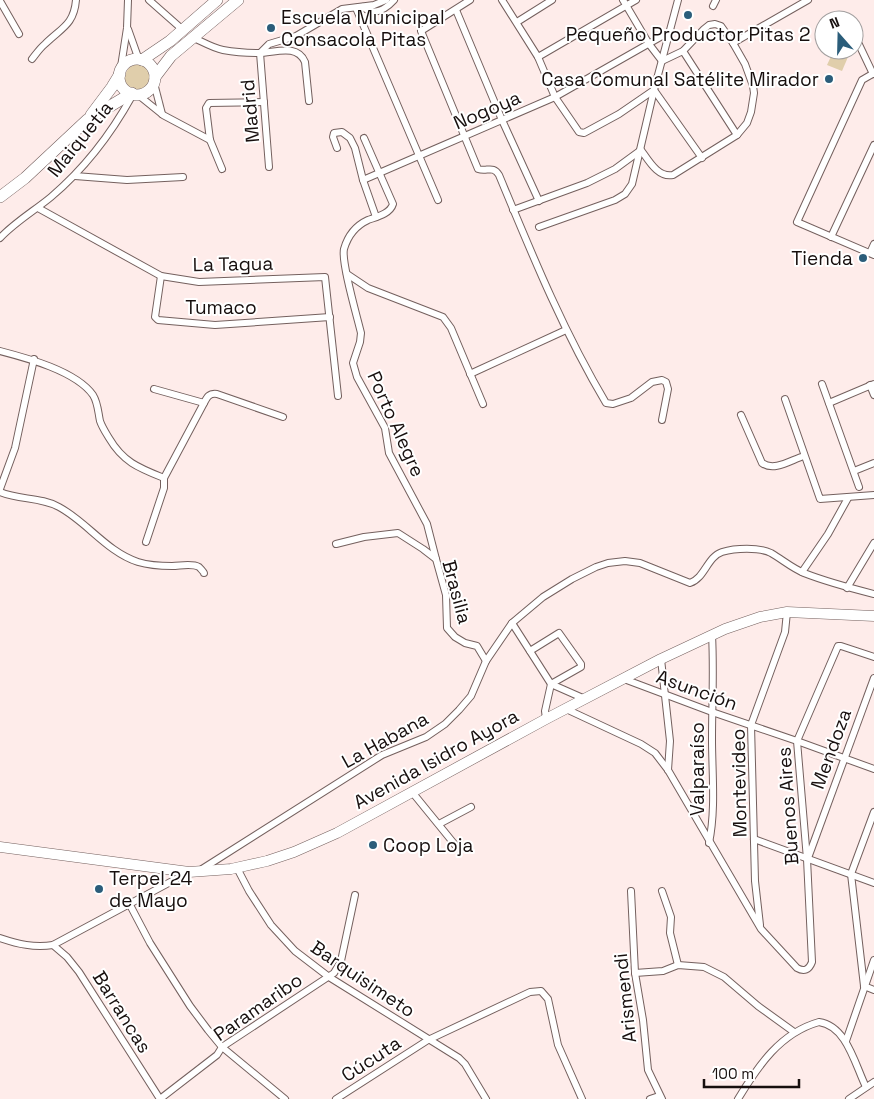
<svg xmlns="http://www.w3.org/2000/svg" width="874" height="1099" font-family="'Space Grotesk',sans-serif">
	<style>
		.green { fill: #e0ceab }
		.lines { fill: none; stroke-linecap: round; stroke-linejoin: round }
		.street-casing { stroke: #74605e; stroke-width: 8 }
		.primary-casing { stroke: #74605e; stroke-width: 11 }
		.highway-casing { stroke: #74605e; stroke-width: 12 }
		.street { stroke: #fff; stroke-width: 6 }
		.primary { stroke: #fff; stroke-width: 10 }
		.highway { stroke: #fff; stroke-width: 11 }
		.poi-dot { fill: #2b5d7a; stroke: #fff; stroke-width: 2 }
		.labels { text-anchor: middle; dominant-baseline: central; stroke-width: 4; stroke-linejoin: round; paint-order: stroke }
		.poi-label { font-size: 19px; fill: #170f0e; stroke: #fff; text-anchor: start }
		.street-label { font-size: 19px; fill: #170f0e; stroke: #fff }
	</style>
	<rect width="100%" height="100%" fill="#feecea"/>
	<g class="green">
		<path d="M834,50H851L842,71L827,65Z"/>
		<circle cx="139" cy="78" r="14"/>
	</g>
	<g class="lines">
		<g class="street-casing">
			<g id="street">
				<path d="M149,0L183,30"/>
				<path d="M470,0L421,31L478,169C487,172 493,165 499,175C531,252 563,331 606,403L613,404L631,398L652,382L662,380L666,382L668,389L662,420"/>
				<path d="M502,0L538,57L555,97L579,132L584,133L619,114L654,90L702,158"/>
				<path d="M0,1L19,34"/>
				<path d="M713,6L716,0"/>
				<path d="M363,7C375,16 385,10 394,0"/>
				<path d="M356,8L438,200"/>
				<path d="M456,10L502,120L539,201"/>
				<path d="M517,22L552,0"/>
				<path d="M128,29L139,60"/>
				<path d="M854,34L873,74"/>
				<path d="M194,38C203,42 213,48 223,50C234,52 247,53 259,53C274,53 297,43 305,62L309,101"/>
				<path d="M733,43L808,0"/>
				<path d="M683,51L737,135"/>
				<path d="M260,53L269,44L296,36L342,9L374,5L386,0"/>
				<path d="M260,53L269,167"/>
				<path d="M538,57L636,0"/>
				<path d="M32,59C36,54 40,48 45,44C61,28 74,25 76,0"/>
				<path d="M120,73L127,28L128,0"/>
				<path d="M874,73L862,80L797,222L874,255"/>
				<path d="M154,83L162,114"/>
				<path d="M137,94L163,115L210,140"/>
				<path d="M364,138L393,204C390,214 376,217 368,220C355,226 348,235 344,249C341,262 357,316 361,333L360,342L353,363L357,377L385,428L389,453L427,524L436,559"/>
				<path d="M337,148L333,137L334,133L342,132L350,138L355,148L363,180L376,217"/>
				<path d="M222,169L210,140L206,108L209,103L264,102"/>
				<path d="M75,176L127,180L183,177"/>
				<path d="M363,180L555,97L671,31"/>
				<path d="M38,208L161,276L199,282L325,277L338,396"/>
				<path d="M513,210L587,183L615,169L641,150C649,161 658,178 673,175L737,135L747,123L751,112L754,93L753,86L745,64L733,43L721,26L715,24L709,25L704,29L683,51L662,61L649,44L623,0"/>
				<path d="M539,227L615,200L625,194L632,184L654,90L678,0"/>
				<path d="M831,237L874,145"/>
				<path d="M0,238C15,222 34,211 51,197C84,169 111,134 132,96"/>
				<path d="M870,253L874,244"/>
				<path d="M347,274L368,288L443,317L451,328L483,404"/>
				<path d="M161,276L155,317L158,320L215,325L330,317"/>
				<path d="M0,351C27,358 76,371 93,395C98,403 98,412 100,421C102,427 106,433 109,438C123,462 139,468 164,478"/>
				<path d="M470,374L566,330"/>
				<path d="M822,384L859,487"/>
				<path d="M870,385L874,395"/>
				<path d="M154,389L204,403C207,397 209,393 217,394L283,417"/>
				<path d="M785,399L820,499L874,495"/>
				<path d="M829,403L874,384"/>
				<path d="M741,415L762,463C774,472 791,460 804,456"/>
				<path d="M854,471L874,463"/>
				<path d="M164,478L204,403"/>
				<path d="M0,489L15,448L34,359"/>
				<path d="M0,492C19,500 41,497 59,507C87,522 107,552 138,562C148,565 161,566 172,566C180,566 192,563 199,567C199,567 204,572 204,573"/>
				<path d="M146,542L164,488V478"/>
				<path d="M336,544L364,537L398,533L423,549L436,559L446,595L447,628L455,637L465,643L477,646L486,661"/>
				<path d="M802,572L828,534L848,498"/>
				<path d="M847,588L874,543"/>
				<path d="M512,623L551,684L545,711L546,719"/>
				<path d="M530,651L559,633L581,664V667L551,684"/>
				<path d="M661,659L670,741L668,770"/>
				<path d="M624,679L712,712L797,741L874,769"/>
				<path d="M551,684L585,699"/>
				<path d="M566,709L641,744L655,753L668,770L761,929L797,968C804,972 809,970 812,962L807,859L797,741L838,646H841L874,657"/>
				<path d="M412,792L456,846"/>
				<path d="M439,824L471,807"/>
				<path d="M754,839L874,883"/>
				<path d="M709,843C716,809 712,773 712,739C712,704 714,670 712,635"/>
				<path d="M808,858L874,678"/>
				<path d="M237,868L249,891L271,925L295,951L329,977L459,1058L465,1064L486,1099"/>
				<path d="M202,869L382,755L426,737L445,724L459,710L471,696L486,661L512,623L543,597L572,579L596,567L608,563L625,561L640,563L690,583C705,578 707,557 722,552C735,548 759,547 771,553C783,560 792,568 804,573C827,582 850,588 874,594"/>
				<path d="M631,891L635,973L643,1020L648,1070L662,1099"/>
				<path d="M662,891L671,917L670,933L678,965"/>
				<path d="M130,905L150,943L190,1006L208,1030L222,1047L285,1099"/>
				<path d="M760,925L755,881L751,725L785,632L787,612"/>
				<path d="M0,938C18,944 34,948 53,945L189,872"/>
				<path d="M53,945L67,957L79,972L160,1099L217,1055L222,1047L334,973L341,961L355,895"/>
				<path d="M635,973L663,971L678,965L704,967L724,977L758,1006L794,1032"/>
				<path d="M864,986L851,874L874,812"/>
				<path d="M864,986L874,990"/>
				<path d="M846,1041L874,960"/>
				<path d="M336,1099L428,1040L530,992L541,991L548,999L558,1045L582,1099"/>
				<path d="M650,1099L659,1096"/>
				<path d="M738,1099C758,1066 780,1033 819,1022C847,1026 855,1065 866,1087"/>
				<path d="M849,1099L874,1082"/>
			</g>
		</g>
		<g class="primary-casing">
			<path id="primary" d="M0,847L189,872L231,869L267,861L294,852L337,833L546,719L661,659L725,629L760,617L787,612L874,616"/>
		</g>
		<g class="highway-casing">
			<g id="highway">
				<circle cx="137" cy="77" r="18"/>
				<path d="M142,60L170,41L217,0"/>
				<path d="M155,77L171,56L238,0"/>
				<path d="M91,115L112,87L120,74"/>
				<path d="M0,197L25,178L87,120L132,93"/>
			</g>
		</g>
		<use href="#street" class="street"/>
		<use href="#primary" class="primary"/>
		<use href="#highway" class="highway"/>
	</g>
	<g class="poi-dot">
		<circle cx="688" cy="15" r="5"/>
		<circle cx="271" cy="28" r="5"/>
		<circle cx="829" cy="79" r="5"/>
		<circle cx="863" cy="258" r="5"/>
		<circle cx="373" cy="845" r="5"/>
		<circle cx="99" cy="889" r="5"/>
	</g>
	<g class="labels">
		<g class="poi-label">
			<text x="281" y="17">Escuela Municipal<tspan x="281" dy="22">Consacola Pitas</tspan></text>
			<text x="688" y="34" text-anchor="middle">Pequeño Productor Pitas 2</text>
			<text x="819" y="79" text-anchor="end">Casa Comunal Satélite Mirador</text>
			<text x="853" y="258" text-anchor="end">Tienda</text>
			<text x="383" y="845">Coop Loja</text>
			<text x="109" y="878">Terpel 24<tspan x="109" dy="22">de Mayo</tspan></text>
		</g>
		<g class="street-label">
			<text transform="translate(487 110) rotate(-23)">Nogoya</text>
			<text transform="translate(250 111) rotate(-95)">Madrid</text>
			<text transform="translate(80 139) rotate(-51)">Maiquetía</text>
			<text transform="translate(233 264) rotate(-1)">La Tagua</text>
			<text x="221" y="307">Tumaco</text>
			<text transform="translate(396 424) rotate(66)">Porto Alegre</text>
			<text transform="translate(457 592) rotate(75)">Brasilia</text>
			<text transform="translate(697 690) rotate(20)">Asunción</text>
			<text transform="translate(385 740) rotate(-29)">La Habana</text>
			<text transform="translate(831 749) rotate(-70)">Mendoza</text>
			<text transform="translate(436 759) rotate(-29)">Avenida Isidro Ayora</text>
			<text transform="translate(697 769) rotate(-90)">Valparaíso</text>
			<text transform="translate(739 783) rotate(-91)">Montevideo</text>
			<text transform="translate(788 806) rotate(-94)">Buenos Aires</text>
			<text transform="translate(363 979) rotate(34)">Barquisimeto</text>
			<text transform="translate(625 998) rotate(-96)">Arismendi</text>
			<text transform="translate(258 1007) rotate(-35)">Paramaribo</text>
			<text transform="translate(122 1012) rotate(58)">Barrancas</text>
			<text transform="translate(371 1059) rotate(-33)">Cúcuta</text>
		</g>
	</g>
	<g transform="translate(839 35) rotate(340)"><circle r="24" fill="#ffffff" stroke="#a29f9f"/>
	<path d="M0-4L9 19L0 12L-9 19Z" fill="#2b5d7a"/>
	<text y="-8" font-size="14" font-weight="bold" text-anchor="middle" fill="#170f0e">N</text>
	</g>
	<path d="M704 1079v8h95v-8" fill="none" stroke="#170f0e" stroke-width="2.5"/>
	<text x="712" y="1079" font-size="15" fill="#170f0e" stroke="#ffffff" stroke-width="4" paint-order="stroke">100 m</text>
</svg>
